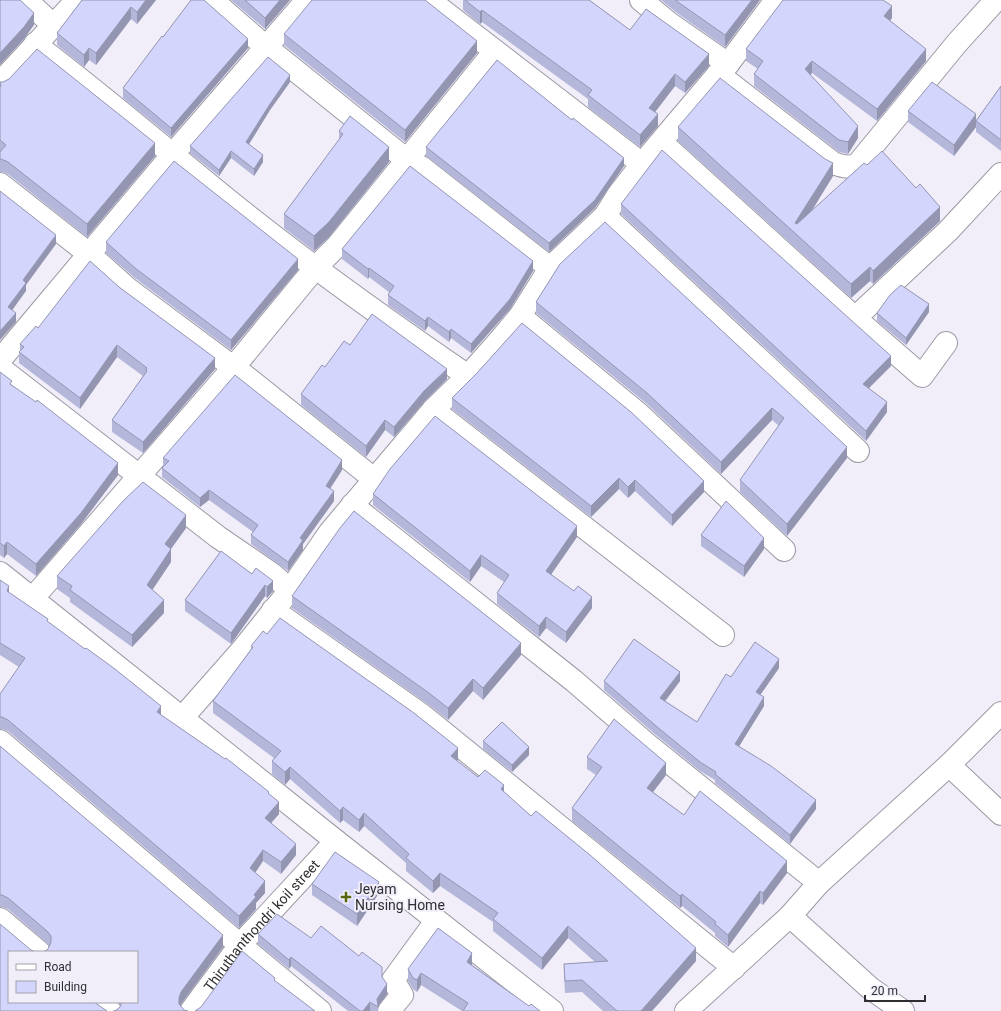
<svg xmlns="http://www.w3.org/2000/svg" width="1001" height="1011" font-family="Roboto,sans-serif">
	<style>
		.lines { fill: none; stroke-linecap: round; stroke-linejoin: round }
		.minor-casing { stroke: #9c99a4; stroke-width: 24 }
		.minor { stroke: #fff; stroke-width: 22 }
		.wall { fill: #b5b7da }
		.shaded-wall { fill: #9495b1 }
		.building { fill: #d3d5fd; stroke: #9495b1 }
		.poi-dot { fill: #566711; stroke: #f1eefa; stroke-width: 1.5 }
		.labels { text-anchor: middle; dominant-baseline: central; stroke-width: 4; stroke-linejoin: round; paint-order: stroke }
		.poi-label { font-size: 14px; fill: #2f2e32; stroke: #f1eefa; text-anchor: start }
		.street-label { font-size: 14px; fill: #2f2e32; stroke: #f1eefa }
	</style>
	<rect width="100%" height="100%" fill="#f1eefa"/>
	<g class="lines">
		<g class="minor-casing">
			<g id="minor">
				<path d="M26,0L54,26"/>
				<path d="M212,0L266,47L407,160L421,167L550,268"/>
				<path d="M429,0L642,164"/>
				<path d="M641,0L669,23L728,64"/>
				<path d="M35,44C101,94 164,148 228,200C305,262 386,320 468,376"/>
				<path d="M718,74L833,163C841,166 847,168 857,165L957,43L996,0"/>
				<path d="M0,83L77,0"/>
				<path d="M661,142L855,318L922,376L946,343"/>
				<path d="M0,184L89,254L127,288L249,379L374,479"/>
				<path d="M605,216L858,451"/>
				<path d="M520,316L639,414L784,550"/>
				<path d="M855,318L948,231L1001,174"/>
				<path d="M0,360L173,154L307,0"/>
				<path d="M0,368L218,537L272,574L290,590"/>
				<path d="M433,410L723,635"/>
				<path d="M352,505L574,681L648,745L819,883"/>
				<path d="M0,573L336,841L552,1011"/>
				<path d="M33,598L233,368L316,267L338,245L495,51"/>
				<path d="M273,610L422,715L734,968"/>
				<path d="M182,718L242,650L290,590L330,532L433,410L468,376L499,341L520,316L550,268L605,216L618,195L642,164L718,74L728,64L776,0"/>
				<path d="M0,741L240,945L320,1011"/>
				<path d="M949,765L1001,814"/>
				<path d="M790,916L870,988L903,1011"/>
				<path d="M0,919L39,952"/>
				<path d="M99,1002L110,1011"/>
				<path id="s1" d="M191,1011L240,945L336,841"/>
				<path d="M389,1011L402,995L393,980L436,921"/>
				<path d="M686,1011L790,916L819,883L949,765L1001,713"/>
			</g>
		</g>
		<use href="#minor" class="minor"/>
	</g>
	<g class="wall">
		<path d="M82,0H156L137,24L131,19L96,65L89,60L84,67L57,45V33Z"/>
		<path d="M231,0H290L265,29Z"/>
		<path d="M463,0H589L630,30L709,66L685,93L675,86L655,112L658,126L640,147L588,107V99L482,22L480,24L463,10Z"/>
		<path d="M661,0H760L725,47L677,13Z"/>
		<path d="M892,18L890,20L926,61L877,121L812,73L810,75L858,138L848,154L839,152L754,86V74L758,69L746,61V49Z"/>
		<path d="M284,34L477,53L405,142L284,45Z"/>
		<path d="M163,37L248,48L171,137L123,98V88Z"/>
		<path d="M0,82L155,156L87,237L8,174L1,172H0Z"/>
		<path d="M290,82L270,110L249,144L263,162L254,176L231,158L219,176L190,153V146Z"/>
		<path d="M1001,86V151L976,132V127L954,156L908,122V111L976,120Z"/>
		<path d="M678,127L833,176L812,211L867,165L940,221L873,284L870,281L851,298L678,141Z"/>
		<path d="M339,131L389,162L329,237L314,251L284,228V214L339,140Z"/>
		<path d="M426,147L624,166L595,208L549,252L426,156Z"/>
		<path d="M621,204L891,366L869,388L887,412L866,441L621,214Z"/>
		<path d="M106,242L298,270L231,350L135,278L106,253Z"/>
		<path d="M342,249L533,271L510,309L471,353L451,338L449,342L428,326L425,331L388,305V295L390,293L369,277L368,279L342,259Z"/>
		<path d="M560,264L847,458L787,536L740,492V480L779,426L772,420L721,474L647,404L536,313V302Z"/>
		<path d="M119,287L215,369L143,453L112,432V420L143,376L117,357L80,409L19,363V352L20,351V344L38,328Z"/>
		<path d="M929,312L906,345L877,321V313Z"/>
		<path d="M350,345L447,379L424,402L394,437L385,430L366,457L301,405V394L325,367Z"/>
		<path d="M0,372L12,385L118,475L81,524L36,576L7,554L4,558L0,555Z"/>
		<path d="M452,398L704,492L672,526L635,491L628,498L619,489L591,517L452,409Z"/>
		<path d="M163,458L342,470L330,489L334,501L303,544V550L288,571L251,544V535L253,532L209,500L200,507L162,477V468L163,466Z"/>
		<path d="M373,494L577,537L551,574L592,608L566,643L546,628L539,637L497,604V593L504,582L481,566L470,582L373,505Z"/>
		<path d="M186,528L171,549V562L152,590L164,613L132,647L70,602V598L57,589V576Z"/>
		<path d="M701,535L764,549L744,577L701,546Z"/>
		<path d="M221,551L273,591L267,598L265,596L231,644L185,611V600Z"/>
		<path d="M0,580L9,593L48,622L161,715L269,794L279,814L271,823L296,855L281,874L263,861L255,873L265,893L256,903V909L239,928L8,731L2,729H0V694L19,667L0,655Z"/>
		<path d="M292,596L521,655L483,700L473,691L448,720L429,705L292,608Z"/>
		<path d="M251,646L458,760L457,761L478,777L504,792L696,961L652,1011H603L582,992L565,993L564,976V964L595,962L568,938L542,970L493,931V922L440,886L433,893L406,871V863L364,826L359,832L343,820L340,823L290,779L285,785L272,774V761L274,758L213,713V701L251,649Z"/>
		<path d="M779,668L760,695L764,706L739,746L816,809L790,844L715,783V780L700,771L656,735L604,690V681H680L665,701L697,722L731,677Z"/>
		<path d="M483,741L529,755L512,772L483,749Z"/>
		<path d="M0,746L223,947L181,1004L180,1005L184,1010L115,1011L120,1007L121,1005L118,1002H137V952L48,949L49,946L47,943L8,909L2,907H0Z"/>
		<path d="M587,757L666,775L653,792L684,815L787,873L763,905L760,903L728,947L715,936V933L682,906L680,908L572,821V808L596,775L587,769Z"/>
		<path d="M312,884L379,893L357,926L312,895Z"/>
		<path d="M258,934L311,938L382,977L387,994L378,1007V1011H348L291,966L289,969L258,944Z"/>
		<path d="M472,964V965L529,1006L462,1011L421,985L417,992L413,989L408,981V969Z"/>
	</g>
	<g class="shaded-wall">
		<path d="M146,0H156L137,24V12Z"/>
		<path d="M280,0H290L265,29V18Z"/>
		<path d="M752,0H760L725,47V35Z"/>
		<path d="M892,6V18L884,28V16Z"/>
		<path d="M131,7V19L96,65V53Z"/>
		<path d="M482,10V22L480,24V12Z"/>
		<path d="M34,13V25L24,39L0,65V53Z"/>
		<path d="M248,39V48L171,137V128Z"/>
		<path d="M477,41V53L405,142V130Z"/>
		<path d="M89,48V60L84,67V55Z"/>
		<path d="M926,49V61L877,121V109Z"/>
		<path d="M709,54V66L685,93V82Z"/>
		<path d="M812,61V73L805,81V69Z"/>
		<path d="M675,74V86L649,120V108Z"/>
		<path d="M290,75V82L270,110L246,149V142L270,104Z"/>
		<path d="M658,114V126L640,147V135Z"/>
		<path d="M976,114V122V121V127L954,156V145Z"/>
		<path d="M858,126V138L848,154V142Z"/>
		<path d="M155,143V156L87,237V224Z"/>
		<path d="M389,147V162L329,237L314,251V236Z"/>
		<path d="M231,151V158L219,176V170Z"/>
		<path d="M263,155V162L254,176V169Z"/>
		<path d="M624,158V166L595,208L549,252V243Z"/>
		<path d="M833,163V176L797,234L795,223Z"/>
		<path d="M940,207V221L873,284V271Z"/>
		<path d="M56,235V244L26,285V291L8,316V307L23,280Z"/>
		<path d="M298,259V270L231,350V340Z"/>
		<path d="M533,261V271L510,309L471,353V344Z"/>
		<path d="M870,267V281L851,298V284Z"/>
		<path d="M369,268V277L368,279V269Z"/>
		<path d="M929,304V312L906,345V338Z"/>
		<path d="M16,313V322L0,340V331Z"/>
		<path d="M428,317V326L425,331V321Z"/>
		<path d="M451,329V338L449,342V332Z"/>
		<path d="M117,345V357L80,409V398Z"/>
		<path d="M891,356V366L863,394V384Z"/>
		<path d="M215,358V369L143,453V442Z"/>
		<path d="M447,369V379L424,402L394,437V427L424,391Z"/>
		<path d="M887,402V412L866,441V431Z"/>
		<path d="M772,408V420L721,474V462Z"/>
		<path d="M385,420V430L366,457V446Z"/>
		<path d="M847,447V458L787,536V524Z"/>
		<path d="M342,460V470L326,495V486Z"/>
		<path d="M118,463V475L81,524L36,576V564Z"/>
		<path d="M619,478V489L591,517V506Z"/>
		<path d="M635,480V491L628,498V487Z"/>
		<path d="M704,481V492L672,526V515Z"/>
		<path d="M209,490V500L200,507V498Z"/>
		<path d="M334,491V501L303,544V550L288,571V562L300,538Z"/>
		<path d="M186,515V528L165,557V544Z"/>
		<path d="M577,526V537L546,582V571Z"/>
		<path d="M764,538V549L744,577V566Z"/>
		<path d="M7,542V554L4,558V546Z"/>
		<path d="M171,549V562L147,598V585Z"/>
		<path d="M481,555V566L470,582V571Z"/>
		<path d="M273,581V591L267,598V587Z"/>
		<path d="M265,585V596L231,644V633Z"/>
		<path d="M9,586V598L7,591Z"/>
		<path d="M592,597V608L566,643V632Z"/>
		<path d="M164,600V613L132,647V635Z"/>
		<path d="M546,617V628L539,637V626Z"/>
		<path d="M521,643V655L483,700V688Z"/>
		<path d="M779,659V668L756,701V692Z"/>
		<path d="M680,672V681L660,708V698Z"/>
		<path d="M473,679V691L448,720V708Z"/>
		<path d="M764,697V706L735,753V744Z"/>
		<path d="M161,706V717L157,712Z"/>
		<path d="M529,747V755L512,772V765Z"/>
		<path d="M458,748V760L451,769V756Z"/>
		<path d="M666,763V775L647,800V788Z"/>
		<path d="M290,767V779L285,785V772Z"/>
		<path d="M504,785V798L501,789Z"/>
		<path d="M816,800V809L790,844V835Z"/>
		<path d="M279,802V814L265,830V818Z"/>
		<path d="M343,807V820L340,823V811Z"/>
		<path d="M364,813V826L359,832V820Z"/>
		<path d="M296,844V855L281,874V862Z"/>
		<path d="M263,850V861L250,880V868Z"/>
		<path d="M787,861V873L763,905V893Z"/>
		<path d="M440,873V886L433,893V881Z"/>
		<path d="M265,881V893L256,903V909L239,928V916L254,895Z"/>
		<path d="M379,882V893L357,926V914Z"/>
		<path d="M760,891V903L728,947V935Z"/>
		<path d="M682,894V906L680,908V896Z"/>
		<path d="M568,926V938L542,970V958Z"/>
		<path d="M223,935V947L181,1004L179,1010V998L181,992Z"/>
		<path d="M696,948V961L652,1011H641Z"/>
		<path d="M472,953V964L467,973V962Z"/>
		<path d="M291,957V966L289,969V960Z"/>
		<path d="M421,973V985L417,992V980Z"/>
		<path d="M387,984V994L378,1007L377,999Z"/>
		<path d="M370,1002V1011H363Z"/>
	</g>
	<g class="building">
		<path d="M0,0H20L34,13L24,27L0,53Z"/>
		<path d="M82,0H146L137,12L131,7L96,53L89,48L84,55L57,33Z"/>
		<path d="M191,0H204L248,39L171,128L123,88L162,36L163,37Z"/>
		<path d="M245,0H280L265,18Z"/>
		<path d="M312,0H425L477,41L405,130L284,34Z"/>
		<path d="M465,0H589L630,30L646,9L709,54L685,82L675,74L649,108L658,114L640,135L588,95L592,90L482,10L480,12Z"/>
		<path d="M675,0H752L725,35Z"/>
		<path d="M783,0H883L892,6L884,16L926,49L877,109L812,61L805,69L858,126L848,142L839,140L754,74L763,61L746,49Z"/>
		<path d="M37,49L155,143L87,224L8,162L1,159H0V152L6,145L0,140V87L1,86L0,82H3L9,79Z"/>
		<path d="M268,57L290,75L270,104L246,142L263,155L254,169L231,151L219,170L190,146Z"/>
		<path d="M497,60L572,120L573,118L624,158L595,200L549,243L426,147Z"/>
		<path d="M720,78L825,159L833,163L795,223L797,224L864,163L867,165L882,151L916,188L920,184L940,207L873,271L870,267L851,284L678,127Z"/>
		<path d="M932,82L976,114L954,145L908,111Z"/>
		<path d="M1001,86V140L976,121Z"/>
		<path d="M350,116L389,147L329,222L314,236L284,214L343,134L339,131Z"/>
		<path d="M662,150L891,356L863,384L887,402L866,431L621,204Z"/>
		<path d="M174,161L298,259L231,340L135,268L106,242Z"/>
		<path d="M410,166L533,261L510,299L471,344L451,329L449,332L428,317L425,321L388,295L394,286L369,268L368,269L342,249Z"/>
		<path d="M0,191L56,235L23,280L26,283L8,307L16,313L0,331Z"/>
		<path d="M605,222L847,447L787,524L740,480L784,418L772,408L721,462L647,393L536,302L560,264Z"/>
		<path d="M90,261L119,287L215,358L143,442L112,420L147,371L146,370L147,368L117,345L80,398L19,352L24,347L20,344L36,326L38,328Z"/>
		<path d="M901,285L929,304L906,338L877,313L890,295Z"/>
		<path d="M372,314L447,369L424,391L394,427L385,420L366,446L301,394L322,365L325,367L344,341L350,345Z"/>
		<path d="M522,323L631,412L704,481L672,515L635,480L628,487L619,478L591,506L452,398L477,373Z"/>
		<path d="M0,372L12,381L10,384L36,402L37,400L118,463L81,513L36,564L7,542L4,546L0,543Z"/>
		<path d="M235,375L342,460L326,486L334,491L300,538L303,540L288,562L251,535L258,525L209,490L200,498L162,468L169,461L163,458Z"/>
		<path d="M435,416L577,526L546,571L574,591L578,586L592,597L566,632L546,617L539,626L497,593L509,575L481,555L470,571L373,494L390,469Z"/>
		<path d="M143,482L186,515L165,544L171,549L147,585L164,600L132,635L70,590L72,586L57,576L123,501Z"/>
		<path d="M726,501L764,538L744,566L701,535Z"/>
		<path d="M354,511L521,643L483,688L473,679L448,708L429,693L292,596L340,528Z"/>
		<path d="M221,551L252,574L256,568L273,581L267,587L265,585L231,633L185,600Z"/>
		<path d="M0,580L9,586L7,591L48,619L47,621L85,649L86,648L115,669L161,706L157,712L225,759L226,758L269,792L268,793L279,802L265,818L296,844L281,862L263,850L250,868L265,881L254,895L256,897L239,916L8,720L2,717H0V694L25,658L0,643Z"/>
		<path d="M280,618L414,713L458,748L451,756L478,777L485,770L504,785L501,789L531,816L536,811L590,855L696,948L641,1011H617L582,980L565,981L564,964L608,961L568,926L542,958L493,919L498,913L440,873L433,881L406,858L409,854L364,813L359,820L343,807L340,811L290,767L285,772L272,761L281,751L213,701L253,647L251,646L263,631L267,634Z"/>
		<path d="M634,639L680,672L660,698L697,722L726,674L731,677L755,642L779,659L756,692L764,697L735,744L771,766L816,800L790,835L715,774L716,772L700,762L656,726L604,681Z"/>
		<path d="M614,719L666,763L647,788L684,815L700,791L787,861L763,893L760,891L728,935L715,924L716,922L682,894L680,896L572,808L602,767L587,757Z"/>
		<path d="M502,722L529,747L512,765L483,741Z"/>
		<path d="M0,746L223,935L181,992L179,998V1004L184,1010L188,1011H113H115L120,1007L122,1002H137V952H43L48,949L51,942V936L47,931L8,898L2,895H0Z"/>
		<path d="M335,852L379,882L357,914L312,884Z"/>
		<path d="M277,914L311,938L321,926L359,956L362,952L382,967V977L387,984L377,999L378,1007L370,1002L363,1011H360L291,957L289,960L258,934Z"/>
		<path d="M0,924L31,950L36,952H9V1002H94L107,1011H0Z"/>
		<path d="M438,928L472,953L467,962L529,1006L531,1004L540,1011H463L468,1003L421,973L417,980L413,978L408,969Z"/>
		<path d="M242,951L275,978L274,980L315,1011H195L201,1007Z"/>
	</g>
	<path class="poi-dot" d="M344 891h4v4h4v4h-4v4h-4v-4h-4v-4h4z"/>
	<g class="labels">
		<g class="poi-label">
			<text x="355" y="889">Jeyam<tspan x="355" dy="16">Nursing Home</tspan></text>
		</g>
		<g class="street-label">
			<text stroke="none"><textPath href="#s1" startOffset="111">Thiruthanthondri koil street</textPath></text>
		</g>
	</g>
	<rect x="8" y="951" width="130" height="52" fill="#f1eefa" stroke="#a3a1aa"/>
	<rect x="16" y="964" width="20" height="6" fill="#ffffff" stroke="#a3a1aa"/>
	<text x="44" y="971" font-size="12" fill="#2f2e32">Road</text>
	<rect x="16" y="981" width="20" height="12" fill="#d3d5fd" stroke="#a3a1aa"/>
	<text x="44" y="991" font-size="12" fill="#2f2e32">Building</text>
	<path d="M865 995v6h60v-6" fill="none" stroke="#2f2e32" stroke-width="2"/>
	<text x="871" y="995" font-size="12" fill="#2f2e32" stroke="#f1eefa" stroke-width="3" paint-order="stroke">20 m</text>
</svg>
